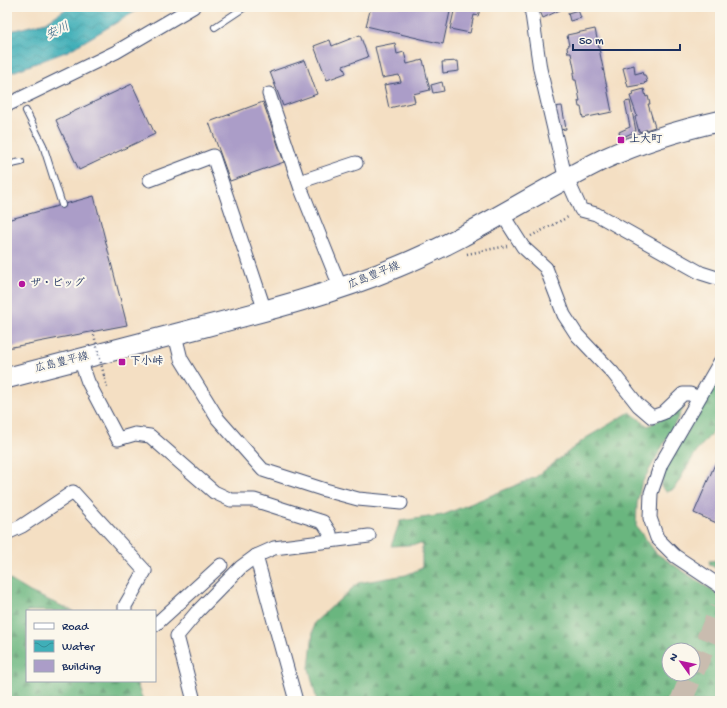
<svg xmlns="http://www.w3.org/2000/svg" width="727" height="708" font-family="'Gochi Hand','Klee One',sans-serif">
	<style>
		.forest { fill: url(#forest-firs); stroke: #43726e; fill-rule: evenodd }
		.water { fill: url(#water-waves); stroke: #2d6f8b }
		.building { fill: #ab9dc8 }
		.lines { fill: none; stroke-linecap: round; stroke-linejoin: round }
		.motorway-tunnel { stroke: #c9bcaf; stroke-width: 22; stroke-dasharray: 22 11; stroke-linecap: butt }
		.service-casing { stroke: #3c496d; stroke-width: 8 }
		.minor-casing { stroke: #3c496d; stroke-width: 15 }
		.primary-casing { stroke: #3c496d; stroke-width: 22 }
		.path { stroke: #3c496d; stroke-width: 2.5; stroke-dasharray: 1 3; stroke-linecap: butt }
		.service { stroke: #fff; stroke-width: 6 }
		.minor { stroke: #fff; stroke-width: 13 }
		.primary { stroke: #fff; stroke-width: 20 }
		.path-bridge { stroke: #3c496d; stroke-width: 2.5; stroke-dasharray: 1 3; stroke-linecap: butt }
		.poi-dot { fill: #b5179e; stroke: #fbf7ec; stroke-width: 1.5 }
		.labels { text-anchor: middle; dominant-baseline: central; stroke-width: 4; stroke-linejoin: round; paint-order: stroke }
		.poi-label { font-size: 11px; font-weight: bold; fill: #1b2f5e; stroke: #fbf7ec; text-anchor: start }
		.street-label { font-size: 11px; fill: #1b2f5e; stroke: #fbf7ec }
		.water-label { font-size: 12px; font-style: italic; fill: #285c7e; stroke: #fbf7ec }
	</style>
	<defs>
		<pattern id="forest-firs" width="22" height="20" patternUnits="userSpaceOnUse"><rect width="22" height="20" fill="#6bb67f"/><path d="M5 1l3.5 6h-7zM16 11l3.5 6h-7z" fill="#57946b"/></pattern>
		<pattern id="water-waves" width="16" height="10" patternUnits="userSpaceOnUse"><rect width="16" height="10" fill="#3fafb8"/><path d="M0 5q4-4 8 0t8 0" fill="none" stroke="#348f99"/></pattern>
	</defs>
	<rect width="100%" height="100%" fill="#fbf7ec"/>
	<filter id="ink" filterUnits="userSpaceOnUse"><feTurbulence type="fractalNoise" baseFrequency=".025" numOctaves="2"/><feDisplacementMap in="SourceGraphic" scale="8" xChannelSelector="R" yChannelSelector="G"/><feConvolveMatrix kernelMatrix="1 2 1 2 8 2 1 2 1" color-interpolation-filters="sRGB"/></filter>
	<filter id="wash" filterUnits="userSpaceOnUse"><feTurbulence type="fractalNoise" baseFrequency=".012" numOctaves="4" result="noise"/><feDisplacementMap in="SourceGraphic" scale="16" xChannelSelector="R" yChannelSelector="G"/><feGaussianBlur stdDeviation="0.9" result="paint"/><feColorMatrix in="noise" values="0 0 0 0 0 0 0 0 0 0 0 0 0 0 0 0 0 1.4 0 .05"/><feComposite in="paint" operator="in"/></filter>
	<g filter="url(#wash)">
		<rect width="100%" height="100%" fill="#f4dfc3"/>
		<g class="forest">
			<path d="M720,377V423L696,452L674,489L667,492L661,487L665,469Z"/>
			<path d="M684,407L641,485L637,504L636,526L656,553L720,596V701H317L309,668L314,623L358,583L406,575L422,568V544L391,546L400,521L443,515L536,477L586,438L630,412L648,426ZM669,650H693V674H669Z"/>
			<path d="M720,560V570L710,565L709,561Z"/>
			<path d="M7,578L30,592L73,611H27V681H136L143,701H7Z"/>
		</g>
		<path class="water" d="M69,7H143L68,51L7,74V32L46,22Z"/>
		<g id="blocks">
			<g class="building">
				<path d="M371,7H451L443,44L366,26Z"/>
				<path d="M455,7H481L478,16L474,15L470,33L450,29Z"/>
				<path d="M538,7H561L562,9L543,18Z"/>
				<path d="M578,10L581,18L570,21L568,13Z"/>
				<path d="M595,29L612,112L583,118L581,107H579L578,101H580L576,80H574L573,73H575L571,53H568L567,47L569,46L567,35Z"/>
				<path d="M360,35L368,57L343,66L346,73L327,80L314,46L330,40L332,46Z"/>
				<path d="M395,43L397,54L404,52L407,64L423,60L430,90L413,94L415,102L389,108L384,85L401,82L399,75L382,78L375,47Z"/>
				<path d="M305,60L317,94L283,106L270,72Z"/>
				<path d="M458,61L459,71L443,73L442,62Z"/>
				<path d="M634,65L635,74L642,72L643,75H645L647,82L644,83L645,84L628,87L623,68Z"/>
				<path d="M442,82L444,91L433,93L431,85Z"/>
				<path d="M132,84L155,134L79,170L56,120Z"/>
				<path d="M644,89L646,97L648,96L650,104H648L655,127L639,132L635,117L637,116L630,96L634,95L633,92Z"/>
				<path d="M630,101L636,131L621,138L619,132L630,127L625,102Z"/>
				<path d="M263,102L284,162L230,181L209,122Z"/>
				<path d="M562,106L566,129L558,130L553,107Z"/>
				<path d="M94,196L127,325L7,348V220Z"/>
				<path d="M715,464L720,466V521L719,524L694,513Z"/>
			</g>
		</g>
	</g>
	<g filter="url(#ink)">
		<use href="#blocks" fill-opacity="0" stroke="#3c496d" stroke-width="1"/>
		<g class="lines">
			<path class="motorway-tunnel" d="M681,701L720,609"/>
			<g class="service-casing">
				<g id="service">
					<path d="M215,27L245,7"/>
					<path d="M26,111L43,145L62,205"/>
					<path d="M7,165L21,162"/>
				</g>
			</g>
			<g class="minor-casing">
				<g id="minor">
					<path d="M531,7L540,69L564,172L581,210L596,214L701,273L720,279"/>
					<path d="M269,94L301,189L341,289"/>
					<path d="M7,105L116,52L193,7"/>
					<path d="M150,180L213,156L265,311"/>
					<path d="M299,182L356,163"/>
					<path d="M502,214L523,247L546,268L564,315L577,335L613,373L638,405L652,417L663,413L683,394H690L698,398"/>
					<path d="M175,335L181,359L218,419L263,470L325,490L358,499L401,503"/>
					<path d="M80,359L88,382L118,439L135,434L150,436L214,492L231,500H254L323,522L330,533V541"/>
					<path d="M720,362L661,464L651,493L650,518L657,538L675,556L720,586"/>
					<path d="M7,533L22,526L73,492L145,571L125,606V611"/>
					<path d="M256,556L296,701"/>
					<path d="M155,625L221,565"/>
					<path d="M194,701L177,636L197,612L241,567L256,556L274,548L369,536"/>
				</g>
			</g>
			<g class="primary-casing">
				<path id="primary" d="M7,378C72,361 138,344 203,327C269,310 334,293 397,267C469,238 534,193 604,159C641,142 680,130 720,121"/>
			</g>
			<g class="path">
				<path d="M531,236L570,216"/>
				<path d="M467,254L507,246"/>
				<path d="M104,375L107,388"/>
			</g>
			<use href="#service" class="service"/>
			<use href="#minor" class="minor"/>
			<use href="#primary" class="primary"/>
			<path class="path-bridge" d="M93,331L104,375"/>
		</g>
	</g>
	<g class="poi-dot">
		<rect x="617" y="136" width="8" height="8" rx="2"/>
		<circle cx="22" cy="284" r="4"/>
		<rect x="118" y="358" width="8" height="8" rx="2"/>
	</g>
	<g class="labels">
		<g class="poi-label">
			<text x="629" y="140">上大町</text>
			<text x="30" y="284">ザ・ビッグ</text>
			<text x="130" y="362">下小峠</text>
		</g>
		<g class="street-label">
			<text transform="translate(374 276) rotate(-22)">広島豊平線</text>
			<text transform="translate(62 363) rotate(-14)">広島豊平線</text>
		</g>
		<g class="water-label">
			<text transform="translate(58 32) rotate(-26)">安川</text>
		</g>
	</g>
	<rect width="727" height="708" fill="none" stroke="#fbf7ec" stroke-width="24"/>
	<rect x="26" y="610" width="130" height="72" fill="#fbf7ec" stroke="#a1a7b3"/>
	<rect x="34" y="623" width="20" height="6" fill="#ffffff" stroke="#a1a7b3"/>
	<text x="62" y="630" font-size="12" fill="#1b2f5e">Road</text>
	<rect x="34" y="640" width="20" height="12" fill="url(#water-waves)" stroke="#a1a7b3"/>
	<text x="62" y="650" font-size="12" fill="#1b2f5e">Water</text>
	<rect x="34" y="660" width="20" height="12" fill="#ab9dc8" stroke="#a1a7b3"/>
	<text x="62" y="670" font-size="12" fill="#1b2f5e">Building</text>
	<g transform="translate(681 662) rotate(303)"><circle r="19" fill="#fbf7ec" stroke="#a1a7b3"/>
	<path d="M0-3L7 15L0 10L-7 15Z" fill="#b5179e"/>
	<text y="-6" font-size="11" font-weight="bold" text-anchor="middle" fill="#1b2f5e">N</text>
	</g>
	<path d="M573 44v6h107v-6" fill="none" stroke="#1b2f5e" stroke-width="2"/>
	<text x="579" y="44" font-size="12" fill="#1b2f5e" stroke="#fbf7ec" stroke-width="3" paint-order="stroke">50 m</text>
</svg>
